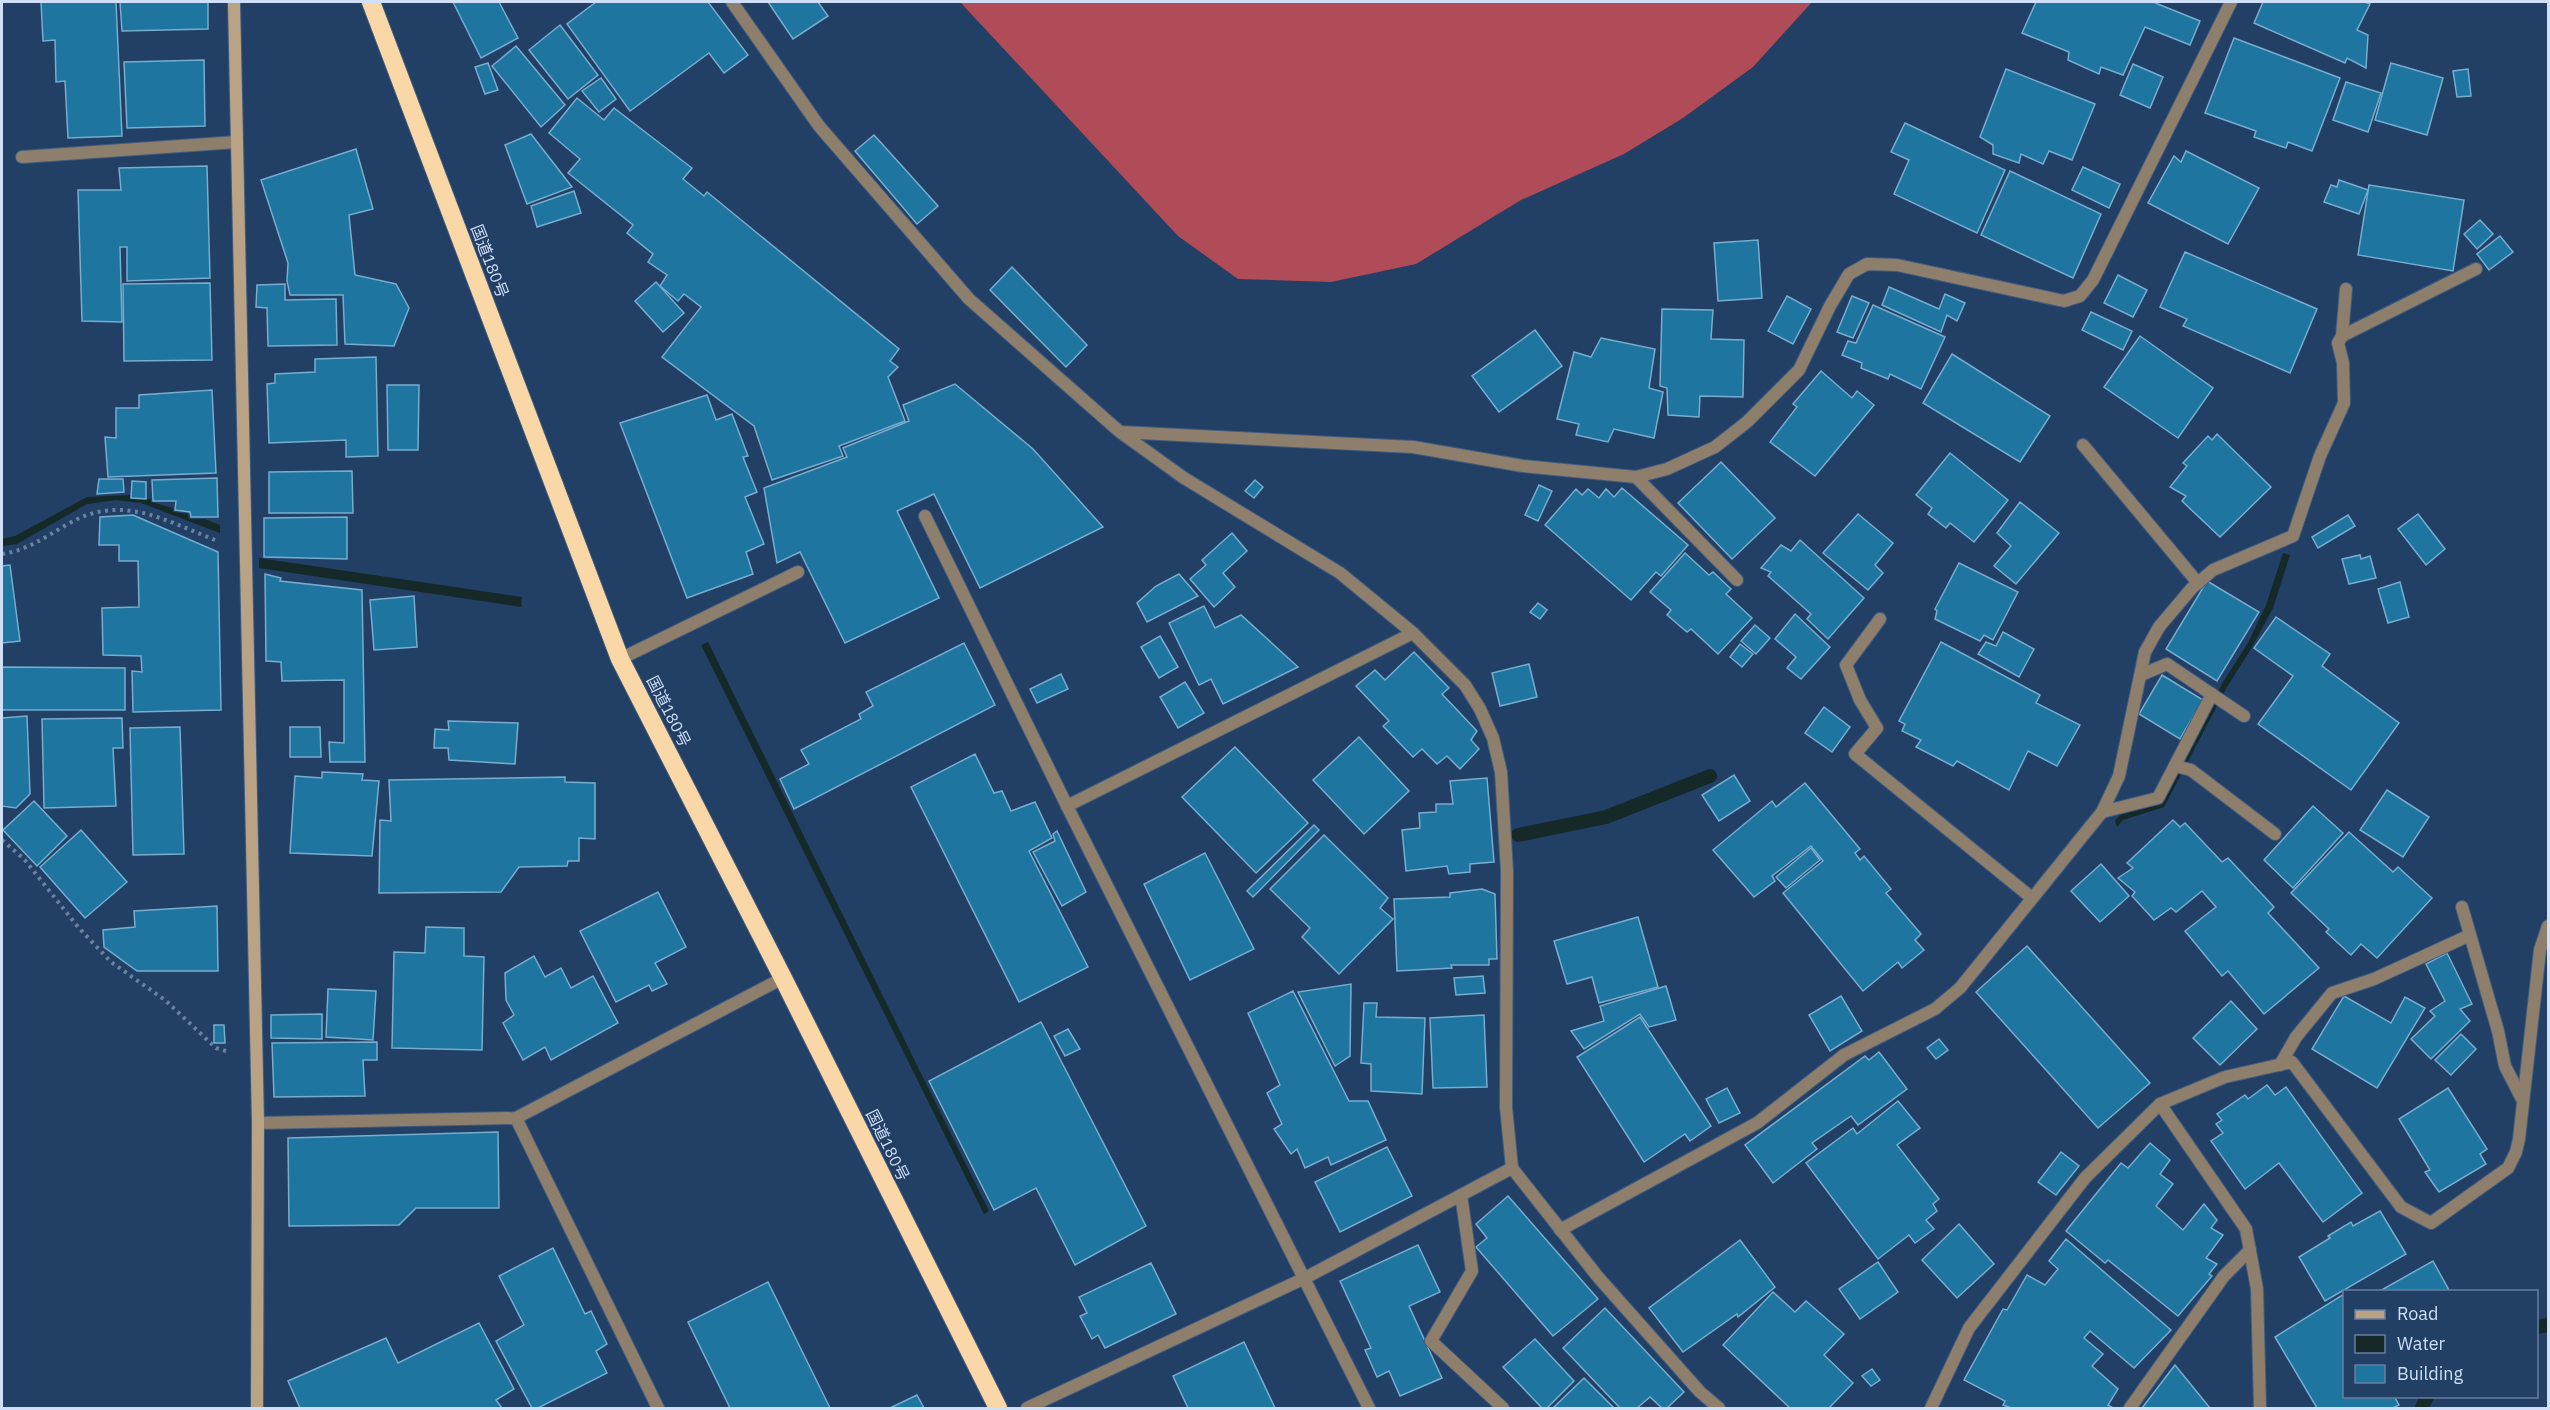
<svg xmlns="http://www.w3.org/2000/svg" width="2550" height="1410" font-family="'IBM Plex Sans','Noto Sans JP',sans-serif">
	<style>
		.forest { fill: #af4c57 }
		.water { fill: #152929 }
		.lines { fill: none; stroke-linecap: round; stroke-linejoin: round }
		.stream { stroke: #152929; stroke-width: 14 }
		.building { fill: #1e75a0; stroke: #77adce; stroke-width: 1.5 }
		.lane-casing { stroke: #415c7f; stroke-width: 14 }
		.street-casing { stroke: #415c7f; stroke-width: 14 }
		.secondary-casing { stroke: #415c7f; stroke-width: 14 }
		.highway-casing { stroke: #415c7f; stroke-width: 20 }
		.path { stroke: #6a82a2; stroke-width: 4; stroke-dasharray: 3 4.5; stroke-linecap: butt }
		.lane { stroke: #8e7f6c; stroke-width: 12 }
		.street { stroke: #8e7f6c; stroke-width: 12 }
		.secondary { stroke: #baa384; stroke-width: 12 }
		.highway { stroke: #fad7a6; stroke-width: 18 }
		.labels { text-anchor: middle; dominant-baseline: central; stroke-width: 5; stroke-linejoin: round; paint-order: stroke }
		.street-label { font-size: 16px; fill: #cedff7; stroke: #223f65 }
	</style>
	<rect width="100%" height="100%" fill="#223f65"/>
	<path class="forest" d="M960,2H1812L1753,67L1683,118L1624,154L1521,200L1416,264L1331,282L1238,279L1178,236Z"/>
	<g class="water">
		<path d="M130,495V499H151V502L173,508V512L188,514L189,519H205L220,525V533L141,503L116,500L87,504L17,544L2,546V539L15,536L87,497Z"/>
		<path d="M2283,553L2290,555L2273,608L2251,649L2227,687L2164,807L2123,820L2117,827L2115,820L2122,813L2160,803L2223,682L2248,643L2266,605Z"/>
		<path d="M259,558L522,597L521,607L259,568Z"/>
		<path d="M708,642L989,1211L984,1214L701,645Z"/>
	</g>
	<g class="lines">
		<g class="stream">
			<path d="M1518,835L1606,817L1710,776"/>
			<path d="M2536,1327L2548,1325"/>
			<path d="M2422,1408L2427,1396"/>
		</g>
	</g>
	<g class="building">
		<path d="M41,2H116L122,136L68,138L65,81L56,82L55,40L43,41Z"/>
		<path d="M120,2H208V29L122,31Z"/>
		<path d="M453,2H499L518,38L481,58Z"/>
		<path d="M596,2H708L748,55L724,73L709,53L630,111L567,24Z"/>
		<path d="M768,2H818L828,16L793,39Z"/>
		<path d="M2036,2H2153L2200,21L2190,45L2145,27L2123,75L2101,67L2099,74L2068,60L2069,52L2022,33Z"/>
		<path d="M2263,2H2365L2370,4L2357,30L2368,35L2366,68L2347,58L2345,63L2254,23Z"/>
		<path d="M560,25L598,75L568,99L529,50Z"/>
		<path d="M2234,38L2340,78L2312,151L2288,142L2286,148L2254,137L2256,131L2205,113Z"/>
		<path d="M516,46L565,105L541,127L492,66Z"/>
		<path d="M204,60L205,126L127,128L124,62Z"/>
		<path d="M488,63L498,90L485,94L475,67Z"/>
		<path d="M2391,63L2443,78L2427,135L2375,120Z"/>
		<path d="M2133,64L2163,77L2150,108L2120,95Z"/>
		<path d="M2006,69L2095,104L2072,160L2049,151L2043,164L2021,154L2019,163L1993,154V145L1980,137Z"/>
		<path d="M2468,69L2471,96L2457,97L2453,71Z"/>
		<path d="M601,78L616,99L599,112L582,91Z"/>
		<path d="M2346,82L2381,93L2368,132L2333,120Z"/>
		<path d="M577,98L604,120L614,108L692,168L683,179L704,196L707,192L899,349L890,361L898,367L888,377L905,421L839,446L843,456L772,480L754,426L662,357L701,307L684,294L678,301L660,286L667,275L648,262L653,254L627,233L633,225L568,173L580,159L549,133Z"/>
		<path d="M1905,123L2005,170L1977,233L1894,194L1909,160L1891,152Z"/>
		<path d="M531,134L572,187L527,204L505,145Z"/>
		<path d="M874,135L938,206L917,224L855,151Z"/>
		<path d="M356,149L373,209L349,215L355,275L396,284L409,308L394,346L345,344L343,295H290L287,281L288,263L261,180Z"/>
		<path d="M2186,151L2259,188L2228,244L2148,203L2174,156L2181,162Z"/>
		<path d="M207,166L210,278L127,281V247H120L122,322L82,321L78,190H121L119,168Z"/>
		<path d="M2083,167L2120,184L2109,208L2072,190Z"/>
		<path d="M2010,171L2101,214L2073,278L1981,235Z"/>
		<path d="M2339,180L2368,190L2359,214L2324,202L2331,185L2337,187Z"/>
		<path d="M2369,185L2464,200L2453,271L2358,255Z"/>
		<path d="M574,191L581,213L537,227L531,206Z"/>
		<path d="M2480,220L2493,234L2477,249L2464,234Z"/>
		<path d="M2500,236L2513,252L2489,270L2477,254Z"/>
		<path d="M1758,240L1762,298L1718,301L1714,243Z"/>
		<path d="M2185,252L2317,309L2290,373L2183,326L2187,319L2160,307Z"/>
		<path d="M1012,267L1087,345L1066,367L990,290Z"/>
		<path d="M2118,275L2147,290L2133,317L2104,303Z"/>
		<path d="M656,282L684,313L663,332L635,301Z"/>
		<path d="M210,283L212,360L124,361L123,284Z"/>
		<path d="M285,284V300L336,299L337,345L268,346L267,308L256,307L257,285Z"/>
		<path d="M1889,287L1939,309L1945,294L1965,303L1957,321L1947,315L1941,332L1882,305Z"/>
		<path d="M1787,296L1811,309L1793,344L1768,331Z"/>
		<path d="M1852,296L1869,303L1853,338L1837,332Z"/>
		<path d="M1873,305L1945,337L1921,389L1890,374L1888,379L1861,368L1862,363L1842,355L1848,341L1856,343Z"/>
		<path d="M1662,309L1713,310L1711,339L1744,340L1743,397L1700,396L1699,417L1668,415L1667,388L1660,386Z"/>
		<path d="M2091,312L2132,331L2123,350L2082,330Z"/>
		<path d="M1535,330L1562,366L1499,412L1472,376Z"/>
		<path d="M2140,336L2213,388L2178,438L2104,387Z"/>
		<path d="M1601,338L1655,349L1649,388L1663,392L1654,438L1614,429L1608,442L1576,435L1579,424L1557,419L1574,352L1591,357Z"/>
		<path d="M1952,354L2050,416L2020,462L1923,403Z"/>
		<path d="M376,357L378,456L346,457V440L269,443L267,384L275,383V374L315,372V359Z"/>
		<path d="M1821,371L1852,398L1857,391L1874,405L1815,476L1770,442L1797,407L1793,404Z"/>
		<path d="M955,384L1033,449L1103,527L980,588L934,494L897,511L939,598L845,643L800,552L777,563L764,488L847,457L843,448L909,421L903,405Z"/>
		<path d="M387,385H419L418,450H388Z"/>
		<path d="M212,390L216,473L108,477L105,437L116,438V408H139V395Z"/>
		<path d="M707,395L716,420L732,414L748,456L743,457L757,492L745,497L764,544L746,552L753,574L687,598L620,423Z"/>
		<path d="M2217,434L2271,487L2220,537L2182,501L2186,496L2170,487L2187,466L2183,463L2208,436L2212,440Z"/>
		<path d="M1950,453L2008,500L1974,542L1950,523L1946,528L1928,514L1932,508L1916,495Z"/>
		<path d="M1721,462L1775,518L1732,559L1678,503Z"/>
		<path d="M352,471L353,513H269V472Z"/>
		<path d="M217,478L218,517H191L190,512L175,510L176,501H153L152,480Z"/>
		<path d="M99,479H123L124,492L97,494Z"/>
		<path d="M1255,480L1263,487L1254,498L1245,491Z"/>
		<path d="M132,481L146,482V499L131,498Z"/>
		<path d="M1539,485L1552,491L1538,521L1525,515Z"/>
		<path d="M1622,488L1688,545L1661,576L1656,572L1631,600L1545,525L1576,489L1582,495L1588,489L1599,498L1606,489L1614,497Z"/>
		<path d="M2020,502L2059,533L2016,584L1994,566L2011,546L1997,533Z"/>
		<path d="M1858,514L1893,543L1875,565L1883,573L1868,590L1823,553Z"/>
		<path d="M2418,514L2445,549L2426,565L2398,529Z"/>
		<path d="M133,515L218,552L221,710L133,712L132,671L142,672L141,656L103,655L102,608L139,607L138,561H119V545H99L100,517Z"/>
		<path d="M2348,515L2355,526L2318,548L2312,537Z"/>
		<path d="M347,517V559L264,557V518Z"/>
		<path d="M1232,533L1247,551L1223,573L1235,587L1214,607L1190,579L1206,565L1202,560Z"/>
		<path d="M1800,540L1864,598L1828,639L1807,619L1811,614L1768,576L1771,572L1761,568L1781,545L1791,551Z"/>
		<path d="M1685,553L1709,575L1713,572L1731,589L1726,594L1752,618L1718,654L1691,629L1687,632L1667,615L1671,610L1650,592Z"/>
		<path d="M2360,555L2361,559L2370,556L2376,578L2349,584L2342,559Z"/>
		<path d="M1959,563L2018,592L1993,640L1984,635L1980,641L1935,619L1937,611L1935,609Z"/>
		<path d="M10,565L20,641L2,643V566Z"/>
		<path d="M265,574L281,578L280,581L362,590L365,762H330L329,742L344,743V680L282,681L281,662L266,661Z"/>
		<path d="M1179,574L1198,596L1147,622L1137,603L1156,586Z"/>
		<path d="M2207,581L2259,612L2217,681L2166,649Z"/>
		<path d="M2400,582L2409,617L2388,623L2378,589Z"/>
		<path d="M414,596L417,647L374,650L370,600Z"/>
		<path d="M1538,603L1547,610L1540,619L1530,612Z"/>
		<path d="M1204,606L1215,628L1241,615L1298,667L1223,704L1211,679L1199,685L1169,623Z"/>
		<path d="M1795,614L1830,647L1801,679L1787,668L1796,657L1775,639Z"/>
		<path d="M2276,617L2330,654L2322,666L2399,723L2351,790L2258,724L2293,676L2254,648Z"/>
		<path d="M1755,625L1770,638L1756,654L1741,641Z"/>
		<path d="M2003,632L2034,649L2019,677L1978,654L1986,642L1996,646Z"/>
		<path d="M1160,636L1178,667L1159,678L1141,647Z"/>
		<path d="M1941,642L2040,695L2036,703L2080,725L2057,766L2028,751L2009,790L1957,761L1953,766L1916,747L1921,740L1902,731L1905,724L1899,721Z"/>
		<path d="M964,643L995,705L794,809L780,779L809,764L801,750L861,719L859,714L873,706L866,692Z"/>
		<path d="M1740,644L1753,654L1742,667L1730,657Z"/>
		<path d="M1414,652L1449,688L1442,694L1477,731L1471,740L1479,749L1460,769L1447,756L1437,764L1422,749L1413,757L1383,726L1389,721L1356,686L1375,670L1385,680Z"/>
		<path d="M1529,664L1537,697L1500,706L1492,673Z"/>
		<path d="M2,667L125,668V710H2Z"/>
		<path d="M1061,674L1068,689L1037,703L1030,689Z"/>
		<path d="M2162,675L2203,700L2180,739L2139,714Z"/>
		<path d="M1185,682L1204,713L1178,728L1160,697Z"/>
		<path d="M1824,707L1850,727L1832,752L1805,733Z"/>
		<path d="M27,716L30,794L16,808L2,806V814V718Z"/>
		<path d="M122,718L123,748H113L116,806L44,808L42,719Z"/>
		<path d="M448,721L518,723L515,764L449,760L448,748H434L435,729L449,730Z"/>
		<path d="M180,727L184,854L133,855L130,728Z"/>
		<path d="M290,727H320L321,757H290Z"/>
		<path d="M1359,737L1409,791L1364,834L1313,780Z"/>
		<path d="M1235,747L1308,823L1256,873L1182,797Z"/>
		<path d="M975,754L994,793L1002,791L1011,811L1035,802L1052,838L1029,851L1088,967L1019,1002L911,787Z"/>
		<path d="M322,772L363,774L362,780L379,781L372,856L290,853L295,776L322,778Z"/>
		<path d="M1734,775L1750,801L1719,821L1702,795Z"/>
		<path d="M565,777V782L595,783V839L579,838V861H568L567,866L519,867L501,892L379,893L380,820L391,821L389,780Z"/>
		<path d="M1487,778L1494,862L1470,864V872L1449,874L1447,866L1406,871L1402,830L1420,828L1419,813L1436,812V804H1453L1450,781Z"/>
		<path d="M1805,783L1860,849L1855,853L1860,860L1864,856L1891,889L1886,893L1921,934L1915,940L1924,950L1902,968L1898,962L1863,991L1783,893L1823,861L1811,846L1772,876L1775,881L1754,897L1713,850L1772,801L1776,807Z"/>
		<path d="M2387,790L2429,817L2403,857L2360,830Z"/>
		<path d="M34,801L67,836L37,866L3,830Z"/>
		<path d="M2313,806L2343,833L2293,888L2264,860Z"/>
		<path d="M2173,820L2180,827L2185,823L2222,862L2228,858L2274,907L2268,913L2319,968L2264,1014L2228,971L2222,976L2185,931L2216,907L2202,891L2176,912L2171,908L2154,920L2132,896L2135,892L2118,878L2133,868L2127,863Z"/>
		<path d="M1314,825L1319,830L1253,897L1247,891Z"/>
		<path d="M81,830L127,882L85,918L40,867Z"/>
		<path d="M1057,831L1086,892L1062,906L1033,852L1055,841L1053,834Z"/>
		<path d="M2349,832L2393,872L2398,867L2432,898L2377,958L2361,944L2351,955L2326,932L2329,929L2291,893Z"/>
		<path d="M1324,835L1388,898L1380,908L1393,919L1339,974L1302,937L1310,928L1270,889Z"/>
		<path d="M1811,848L1820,860L1786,888L1776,877Z"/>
		<path d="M1205,853L1254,949L1190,980L1144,884Z"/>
		<path d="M2101,864L2129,896L2100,922L2071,891Z"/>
		<path d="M1482,889L1495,894L1497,959H1489V965H1451L1452,968L1397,971L1394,899L1450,897V893Z"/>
		<path d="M658,892L686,947L655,963L667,984L652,991L649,985L616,1002L580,931Z"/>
		<path d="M217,906L218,971H137L104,947L103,930L135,927L134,911Z"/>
		<path d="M1638,917L1658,987L1599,1003L1592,977L1567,984L1554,941Z"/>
		<path d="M426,927L464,928V956L484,957L482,1050L392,1048L394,952L425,953Z"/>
		<path d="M2027,946L2150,1083L2098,1128L1976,992Z"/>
		<path d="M2447,953L2472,1004L2460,1009L2470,1021L2431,1059L2411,1039L2435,1016L2430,1011L2445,1001L2426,964Z"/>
		<path d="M534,956L545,977L561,968L571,988L593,976L618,1023L551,1060L545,1047L523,1060L503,1023L514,1015L506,1000L505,973Z"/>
		<path d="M1483,976L1485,993L1456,995L1454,978Z"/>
		<path d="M1351,984L1350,1056L1335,1066L1298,992Z"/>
		<path d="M1666,986L1676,1020L1649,1027L1640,1014L1584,1049L1571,1031L1604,1021L1600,1006Z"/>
		<path d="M328,989L376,991L373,1040L326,1037Z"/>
		<path d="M1293,991L1349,1101H1368L1386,1140L1331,1165L1328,1157L1305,1168L1297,1149L1291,1154L1274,1129L1282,1124L1267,1093L1280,1085L1248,1013Z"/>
		<path d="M1841,996L1862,1031L1830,1051L1809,1015Z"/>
		<path d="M2344,996L2391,1023L2405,997L2425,1008L2377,1088L2312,1049Z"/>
		<path d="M2231,1001L2257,1029L2220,1065L2193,1038Z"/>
		<path d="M1364,1003H1377L1376,1017L1425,1018L1422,1094L1371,1091V1064L1361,1063Z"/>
		<path d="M322,1014V1039L271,1038V1015Z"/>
		<path d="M1484,1015L1487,1087L1433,1088L1430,1018Z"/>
		<path d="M1640,1017L1711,1126L1690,1141L1685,1134L1644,1162L1577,1057Z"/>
		<path d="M1041,1022L1146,1226L1075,1265L1036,1188L994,1210L929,1081Z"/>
		<path d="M214,1025H224L225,1043H214Z"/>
		<path d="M1068,1029L1080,1049L1065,1056L1054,1036Z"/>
		<path d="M2461,1034L2476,1049L2451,1075L2435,1060Z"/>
		<path d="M1939,1039L1948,1050L1936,1059L1927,1048Z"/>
		<path d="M377,1042V1060H363L365,1096L274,1097L272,1043Z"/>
		<path d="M1879,1052L1907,1089L1858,1125L1851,1116L1812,1143L1817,1149L1773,1183L1745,1145L1865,1056L1869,1060Z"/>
		<path d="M2267,1085L2275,1095L2286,1087L2362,1193L2323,1222L2279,1163L2245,1189L2211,1141L2223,1133L2216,1124L2222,1120L2217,1114L2245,1095L2248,1099Z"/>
		<path d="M1727,1088L1740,1113L1719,1123L1706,1099Z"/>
		<path d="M2448,1088L2487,1149L2480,1154L2486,1164L2439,1192L2425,1172L2430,1170L2399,1119Z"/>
		<path d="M1898,1101L1920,1128L1897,1145L1939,1199L1933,1204L1937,1211L1926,1220L1934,1229L1915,1243L1909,1235L1878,1259L1806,1163L1853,1128L1857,1134Z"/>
		<path d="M498,1132L499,1208H416L399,1225L289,1226L288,1138Z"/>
		<path d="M2150,1143L2170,1160L2160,1174L2173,1184L2156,1206L2183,1230L2204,1204L2217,1220L2211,1228L2223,1235L2206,1258L2217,1264L2209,1274L2212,1276L2178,1316L2108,1260L2105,1263L2066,1231L2121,1163L2128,1168Z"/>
		<path d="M1387,1147L1412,1196L1340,1232L1315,1182Z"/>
		<path d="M2061,1152L2079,1166L2056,1195L2038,1182Z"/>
		<path d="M1508,1196L1598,1299L1553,1336L1476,1247L1487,1238L1476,1224Z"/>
		<path d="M2380,1211L2406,1254L2325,1301L2299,1257L2330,1238L2328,1236L2351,1222L2353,1226Z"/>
		<path d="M1959,1224L1994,1264L1957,1298L1922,1260Z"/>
		<path d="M2066,1239L2171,1330L2134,1368L2090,1331L2084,1338L2103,1354L2092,1366L2118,1389L2108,1405L2113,1408H2011L2003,1405L2005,1401L1964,1380L2003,1309L2007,1310L2027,1275L2045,1285L2058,1269L2049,1261Z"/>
		<path d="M1740,1240L1775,1287L1738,1317L1737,1314L1683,1352L1649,1308Z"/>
		<path d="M1418,1245L1440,1292L1409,1306L1442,1378L1400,1396L1389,1371L1377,1377L1365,1350L1371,1348L1340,1281Z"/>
		<path d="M553,1248L585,1314L591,1311L607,1344L596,1351L607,1373L538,1408H532L496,1341L524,1325L499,1276Z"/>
		<path d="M2433,1261L2450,1292H2378Z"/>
		<path d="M1878,1262L1898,1292L1860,1319L1839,1289Z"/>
		<path d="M1151,1263L1176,1314L1105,1348L1098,1335L1092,1339L1080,1316L1087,1313L1079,1297Z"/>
		<path d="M768,1282L830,1408H730L688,1322Z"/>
		<path d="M1773,1292L1795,1312L1806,1301L1844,1334L1824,1355L1853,1383L1829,1408H1790L1723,1345Z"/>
		<path d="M2344,1294V1396H2394L2399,1405L2393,1408H2317L2275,1337Z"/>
		<path d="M1605,1308L1684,1392L1667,1408H1662L1650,1397L1637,1408H1620L1563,1348Z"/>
		<path d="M479,1323L514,1389L496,1400L502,1408H300L288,1381L386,1338L398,1363Z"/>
		<path d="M1535,1339L1574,1381L1547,1408H1542L1503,1367Z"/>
		<path d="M1244,1342L1275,1408H1188L1173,1376Z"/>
		<path d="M2175,1365L2210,1408H2142Z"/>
		<path d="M1872,1369L1880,1380L1871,1386L1862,1376Z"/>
		<path d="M1584,1378L1614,1408H1553Z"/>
		<path d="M917,1395L924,1408H890Z"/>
	</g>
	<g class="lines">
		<g class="lane-casing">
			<g id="lane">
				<path d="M22,157L237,142"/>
				<path d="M2342,336L2476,269"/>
				<path d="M2083,445L2198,583"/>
				<path d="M1636,477L1737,580"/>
				<path d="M925,516L1067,806"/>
				<path d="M1880,619L1846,665L1860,700L1877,728L1855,754L2032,898"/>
				<path d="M620,659L798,572"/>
				<path d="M2141,675L2167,664L2244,716"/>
				<path d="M2175,766L2191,770L2275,834"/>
				<path d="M2102,812L2158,798L2212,694"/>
				<path d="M2462,907L2498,1031L2505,1066L2523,1101"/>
				<path d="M2280,1065L2296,1037L2332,993L2374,979L2470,935"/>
				<path d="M1461,1195L1472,1271L1431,1341L1503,1408"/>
				<path d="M1560,1230L1757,1123L1844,1055L1935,1009L1960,988L2102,812L2119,776L2145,652L2159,627L2192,588L2213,570L2293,536L2320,456L2344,403L2343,363L2338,343L2342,336L2346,289"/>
				<path d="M2130,1408L2224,1276L2250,1250"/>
			</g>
		</g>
		<g class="street-casing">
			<g id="street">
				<path d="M732,2L819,126L969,299L1120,432L1184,478L1340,573L1413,633L1465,685L1480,709L1493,738L1501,772L1507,871L1506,1107L1512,1168L1598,1277L1700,1392L1719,1408"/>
				<path d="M1121,432L1413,447L1523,466L1636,477L1667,469L1715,447L1747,422L1799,370L1830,306L1849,274L1867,264L1897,265L2064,301L2080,296L2093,280L2231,2"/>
				<path d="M2160,1104L2246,1229L2257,1289L2260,1408"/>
				<path d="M516,1118L658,1408"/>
				<path d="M258,1123L516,1118L783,978"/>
				<path d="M1027,1408L1305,1278L1512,1168"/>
				<path d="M1369,1408L1067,806L1413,633"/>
				<path d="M1931,1408L1969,1328L2085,1178L2160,1104L2225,1077L2292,1062L2401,1207L2431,1223L2508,1168L2516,1152L2519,1139L2540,950L2548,926"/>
			</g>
		</g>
		<g class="secondary-casing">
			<path id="secondary" d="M234,2L258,1123L257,1408"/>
		</g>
		<g class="highway-casing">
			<path id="highway" d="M371,2L620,659L783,978L998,1408"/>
		</g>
		<g class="path">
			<path d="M2,554C28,550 45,537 68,524C121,493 164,520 215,540"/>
			<path d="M2,840L24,859L78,927L111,962L165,1000L216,1048L226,1051"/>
		</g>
		<use href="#lane" class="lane"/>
		<use href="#street" class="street"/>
		<use href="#secondary" class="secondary"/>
		<use href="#highway" class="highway"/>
	</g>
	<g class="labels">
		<g class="street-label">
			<text transform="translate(490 261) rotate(69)">国道180号</text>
			<text transform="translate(669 711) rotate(63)">国道180号</text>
			<text transform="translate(888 1145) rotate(64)">国道180号</text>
		</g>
	</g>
	<rect width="2550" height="1410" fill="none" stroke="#cedff7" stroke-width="6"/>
	<rect x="2343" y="1290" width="195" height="108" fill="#223f65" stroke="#677f9f" stroke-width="1.5"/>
	<rect x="2355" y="1310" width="30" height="9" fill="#baa384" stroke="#677f9f" stroke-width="1.5"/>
	<text x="2397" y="1320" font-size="18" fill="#cedff7">Road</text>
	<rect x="2355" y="1335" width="30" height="18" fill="#152929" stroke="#677f9f" stroke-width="1.5"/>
	<text x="2397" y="1350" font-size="18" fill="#cedff7">Water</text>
	<rect x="2355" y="1365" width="30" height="18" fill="#1e75a0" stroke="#677f9f" stroke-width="1.5"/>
	<text x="2397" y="1380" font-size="18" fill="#cedff7">Building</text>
</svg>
